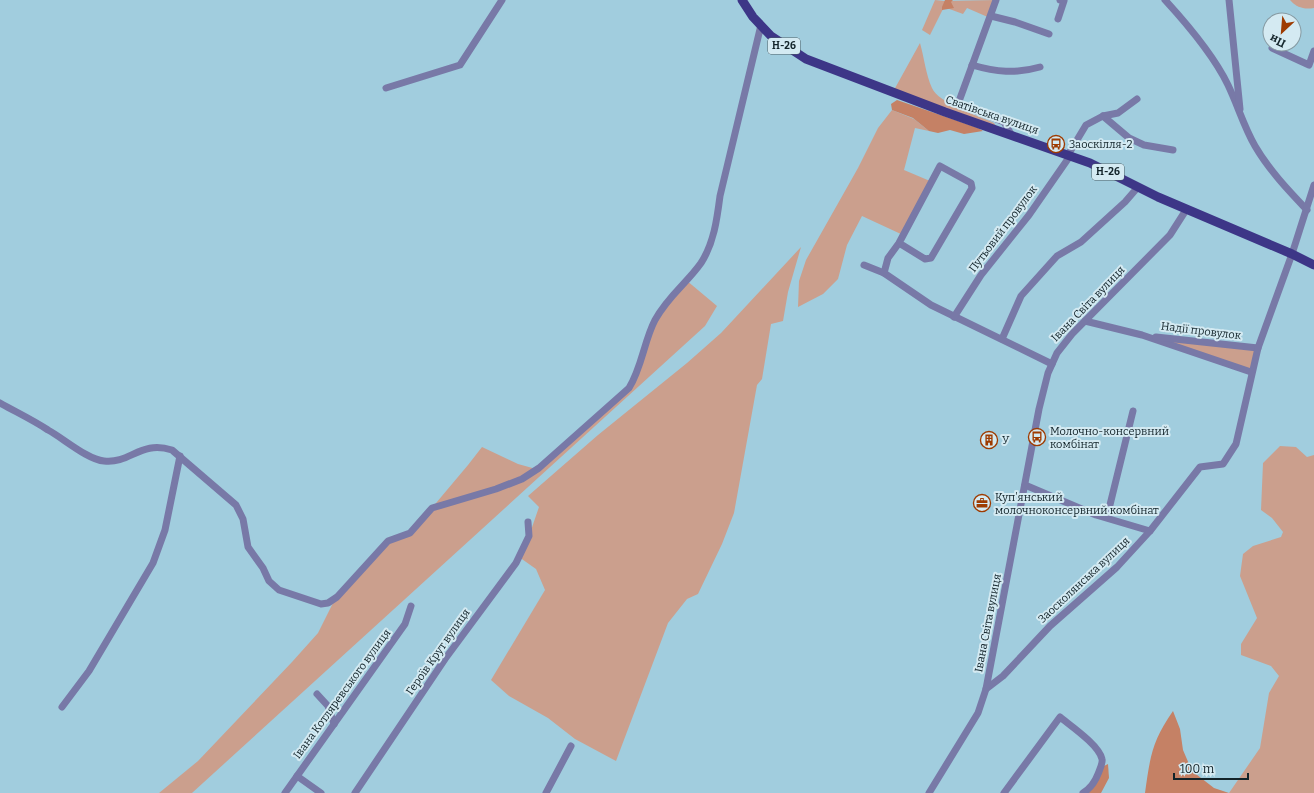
<svg xmlns="http://www.w3.org/2000/svg" width="1314" height="793" font-family="Bitter,serif">
	<style>
		.green { fill: #cb9f8d }
		.forest { fill: #c58165 }
		.lines { fill: none; stroke-linecap: round; stroke-linejoin: round }
		.minor { stroke: #7879a7; stroke-width: 7 }
		.major { stroke: #3d3687; stroke-width: 9 }
		.labels { text-anchor: middle; dominant-baseline: central; stroke-width: 4; stroke-linejoin: round; paint-order: stroke }
		.shield { fill: #d4eaf2; stroke: #4c5f65; stroke-width: 1 }
		.shield-label { font-size: 10px; font-weight: bold; fill: #122329 }
		.street-label { font-size: 11px; fill: #122329; stroke: #d4eaf2 }
		.poi-label { font-size: 11px; fill: #122329; stroke: #d4eaf2; text-anchor: start }
	</style>
	<rect width="100%" height="100%" fill="#a1cdde"/>
	<g class="green">
		<path d="M935,0L944,1L996,0L990,18L967,8L963,14L944,7L930,35L922,30Z"/>
		<path d="M1290,0H1314V8C1304,10 1296,7 1290,0Z"/>
		<path d="M920,43C924,57 926,75 932,88C938,103 979,116 994,123L996,126L894,90Z"/>
		<path d="M892,110L914,119L929,131L915,128L904,170L930,181L903,235L862,216L847,245L838,279L823,294L798,307L799,281L806,260L858,168L878,128Z"/>
		<path d="M801,247L788,292L783,321L771,324L762,379L757,385L734,513L722,544L698,594L687,599L668,623L616,761L575,739L548,718L509,696L491,680L545,590L536,569L519,557L529,536L539,507L528,496L598,435L687,363L721,333Z"/>
		<path d="M686,280L717,306L705,326L192,793H159L198,761L292,662L318,633L334,601L388,541L410,534L468,465L482,447L518,464L536,469L629,388L650,331Z"/>
		<path d="M1142,335L1258,348L1251,372Z"/>
		<path d="M1280,446L1296,447L1307,457L1314,455V793H1229L1260,748L1269,693L1279,676L1271,666L1241,655V644L1257,618L1240,576L1243,554L1253,546L1281,537L1283,532L1272,518L1261,510L1263,463Z"/>
	</g>
	<g class="forest">
		<path d="M945,0H953L951,2L954,8L942,10V7Z"/>
		<path d="M897,100L978,128L983,131L964,134L950,130L938,133L929,131L913,118L892,110L891,104Z"/>
		<path d="M1173,711L1180,729L1183,750L1192,771L1214,788L1229,793H1145C1150,757 1152,741 1173,711Z"/>
		<path d="M1108,764L1109,778L1101,793H1083L1100,768Z"/>
	</g>
	<g class="lines">
		<g class="minor">
			<path d="M996,0L958,104L1004,122L1011,134"/>
			<path d="M1165,0C1187,24 1214,56 1228,85C1238,106 1244,127 1255,146C1269,170 1288,190 1307,210"/>
			<path d="M1229,0L1240,109"/>
			<path d="M991,16L1015,22L1049,34"/>
			<path d="M1058,19L1064,1L1060,0"/>
			<path d="M1272,48L1309,65L1314,51"/>
			<path d="M972,65C996,72 1016,74 1040,67"/>
			<path d="M386,88L460,65L502,0"/>
			<path d="M1103,116L1129,138L1144,145L1173,150"/>
			<path d="M1068,155L1086,125L1103,116L1118,113L1137,99"/>
			<path d="M864,265L884,273L931,305L1052,364"/>
			<path d="M884,273L888,258L899,243L940,166L971,183L972,188L931,258L925,259L899,243"/>
			<path d="M954,317L981,275L1029,215L1070,156"/>
			<path d="M1085,321L1142,335L1251,372"/>
			<path d="M1156,337L1258,348"/>
			<path d="M1002,339L1021,296L1057,256L1081,242L1125,202L1138,187"/>
			<path d="M0,403C16,412 33,420 48,430C63,438 88,460 104,461C131,464 140,440 172,450L236,505L243,519L248,547L263,568L269,581L279,590L321,604L328,603L337,597L388,541L410,533L432,508L496,489L522,479L539,468L629,388C642,367 644,341 655,320C668,296 687,283 701,263C714,243 717,219 720,196L761,25"/>
			<path d="M1025,485L1096,515L1150,531"/>
			<path d="M1107,517L1133,411"/>
			<path d="M986,689L1003,676L1050,626L1117,567L1150,531L1200,467L1223,464L1236,444L1258,348L1292,254L1314,185"/>
			<path d="M317,694L328,706L334,724"/>
			<path d="M62,707L89,671L153,563L165,530L180,456"/>
			<path d="M297,776L321,793"/>
			<path d="M285,793L405,624L411,606"/>
			<path d="M355,793L445,659L516,563L529,536L528,522"/>
			<path d="M546,793L571,746"/>
			<path d="M929,793L978,713L986,689L1039,409L1048,373L1057,353L1072,334L1170,235L1186,210"/>
			<path d="M1004,793L1060,717C1071,726 1099,745 1102,759C1103,763 1100,769 1098,774C1095,782 1091,788 1083,793"/>
		</g>
		<path class="major" d="M742,0L753,17L771,36L806,59L945,112L1090,163L1158,197L1292,254L1314,265"/>
	</g>
	<defs>
		<g id="bus-ring" transform="scale(0.9)"><circle r="9.5" fill="#d4eaf2" stroke="#9e3b01" stroke-width="1.5"/><path d="M-5-6H5V4H4V6H2V4H-2V6H-4V4H-5ZM-3.5-4V0h7V-4ZM-3.5 1.2v1.5H-2V1.2ZM2 1.2v1.5H3.5V1.2Z" fill="#9e3b01"/></g>
		<g id="building-ring" transform="scale(0.9)"><circle r="9.5" fill="#d4eaf2" stroke="#9e3b01" stroke-width="1.5"/><path d="M-4-6H4V6H1V3H-1V6H-4ZM-2.5-4.3h1.7v1.8h-1.7ZM.8-4.3h1.7v1.8H.8ZM-2.5-1h1.7V.8h-1.7ZM.8-1h1.7V.8H.8Z" fill="#9e3b01"/></g>
		<g id="office-ring" transform="scale(0.9)"><circle r="9.5" fill="#d4eaf2" stroke="#9e3b01" stroke-width="1.5"/><path d="M-6-3h4V-5.5h4V-3h4V5H-6ZM-1-4.5V-3h2v-1.5ZM-6 0V1H6V0Z" fill="#9e3b01"/></g>
	</defs>
	<g fill-rule="evenodd">
		<use href="#bus-ring" x="1056" y="144"/>
		<use href="#bus-ring" x="1037" y="437"/>
		<use href="#building-ring" x="989" y="440"/>
		<use href="#office-ring" x="982" y="503"/>
	</g>
	<g class="labels">
		<g class="shield">
			<rect x="768" y="38" width="32" height="16" rx="3"/>
			<rect x="1092" y="164" width="32" height="16" rx="3"/>
		</g>
		<g class="shield-label">
			<text x="784" y="46">Н-26</text>
			<text x="1108" y="172">Н-26</text>
		</g>
		<g class="street-label">
			<text transform="translate(992 115) rotate(19)">Сватівська вулиця</text>
			<text transform="translate(1003 229) rotate(-53)">Путьовий провулок</text>
			<text transform="translate(1088 304) rotate(-46)">Івана Світа вулиця</text>
			<text transform="translate(1201 331) rotate(7)">Надії провулок</text>
			<text transform="translate(1084 580) rotate(-43)">Заосколянська вулиця</text>
			<text transform="translate(988 623) rotate(-79)">Івана Світа вулиця</text>
			<text transform="translate(438 652) rotate(-55)">Героїв Крут вулиця</text>
			<text transform="translate(342 694) rotate(-54)">Івана Котляревського вулиця</text>
		</g>
		<g class="poi-label">
			<text x="1069" y="144">Заоскілля-2</text>
			<text x="1050" y="431">Молочно-консервний<tspan x="1050" dy="13">комбінат</tspan></text>
			<text x="1002" y="440">У</text>
			<text x="995" y="497">Куп'янський<tspan x="995" dy="13">молочноконсервний комбінат</tspan></text>
		</g>
	</g>
	<g transform="translate(1282 32) rotate(206)"><circle r="19" fill="#d4eaf2" stroke="#869aa2"/>
	<path d="M0-3L7 15L0 10L-7 15Z" fill="#9e3b01"/>
	<text y="-6" font-size="11" font-weight="bold" text-anchor="middle" fill="#122329">Пн</text>
	</g>
	<path d="M1174 773v6h74v-6" fill="none" stroke="#122329" stroke-width="2"/>
	<text x="1180" y="773" font-size="12" fill="#122329" stroke="#d4eaf2" stroke-width="3" paint-order="stroke">100 m</text>
</svg>
